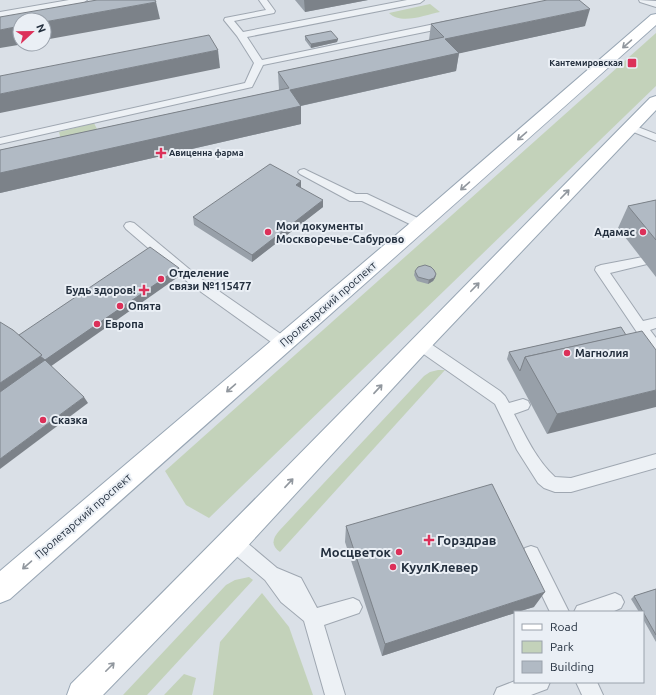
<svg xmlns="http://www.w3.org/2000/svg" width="656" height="695" font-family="Ubuntu,sans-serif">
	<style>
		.green { fill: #c3d2ba }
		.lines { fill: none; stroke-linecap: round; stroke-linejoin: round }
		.service-casing { stroke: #9fa7b1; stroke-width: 2 }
		.primary-casing { stroke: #98a6b4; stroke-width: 2 }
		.service { fill: #edf1f5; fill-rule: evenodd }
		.primary { fill: #fff; fill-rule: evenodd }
		.wall { fill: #98a0a9 }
		.shaded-wall { fill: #7c8289 }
		.building { fill: #b1bac4; stroke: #7c8289 }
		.oneway { stroke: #91979e }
		.poi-dot { fill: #dc3059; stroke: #eaeff5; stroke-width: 1.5 }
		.labels { text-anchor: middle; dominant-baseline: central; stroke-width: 4; stroke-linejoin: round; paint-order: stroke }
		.far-poi-label { font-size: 9px; font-weight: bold; fill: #232f3e; stroke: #eaeff5; text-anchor: end }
		.poi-label { font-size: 11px; font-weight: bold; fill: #232f3e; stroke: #eaeff5; text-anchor: start }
		.street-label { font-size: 11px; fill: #232f3e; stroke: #eaeff5 }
		.near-poi-label { font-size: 13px; font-weight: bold; fill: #232f3e; stroke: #eaeff5; text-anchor: start }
	</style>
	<rect width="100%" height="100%" fill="#dae0e7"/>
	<g class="green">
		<path d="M430,4L440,12C425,15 401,25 389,13Z"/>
		<path d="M656,33V86L209,518L186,505L165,471Z"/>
		<path d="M94,123L98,131L61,140L59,132Z"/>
		<path d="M438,370H445L280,552C271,546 272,539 279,531L424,376L430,372Z"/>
		<path d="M249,577L253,580L147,695H123L226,585L235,580Z"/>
		<path d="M262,593L289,627L313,695H213L220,642Z"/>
		<path d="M184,674L196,678L192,695H164Z"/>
	</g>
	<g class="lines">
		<g class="service-casing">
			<g id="service">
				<path d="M69,0H87L83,3L0,18V12Z"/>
				<path d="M259,0H267L275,11L274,13L234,21L243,32L407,0H424L420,3L247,37L262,60L449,21L453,24L449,27L263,65L252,87L0,144V138L245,83L254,63L237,36L224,20L225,18L266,10Z"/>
				<path d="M639,0L656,1V7L640,2Z"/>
				<path d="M630,124L656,134V141L626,129L625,127Z"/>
				<path d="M304,169L356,194H367L424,221L426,224L424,227H416L362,201H350L300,174L298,172L300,170Z"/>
				<path d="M130,222L134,223L200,278L288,339L290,343L288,347L283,348L278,347L190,284L126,229L124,226L126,223Z"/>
				<path d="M643,257L647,258L649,261L647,264L610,273L643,321L656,318V328L650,330L656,338V355L651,353L595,270L596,267L601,265Z"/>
				<path d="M420,339L425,340L500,391L505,396L509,403L523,399L528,401L530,405L528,409L514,414C525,435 537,461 555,477L571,478L656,454V468L571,492H555L544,488L538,483L517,450L495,404L415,348L413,344L415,340Z"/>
				<path d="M233,534L239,536L277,568L301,578L317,608L353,598L359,601L362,607L359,613L324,625L345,695H325L304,621L281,602L265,580L227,548L224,542L227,536Z"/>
				<path d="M531,546L537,548L569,612H550L522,554L525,548Z"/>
				<path d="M615,593L621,596L624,602L621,608L612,612H574L577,606Z"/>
				<path d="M515,681V682H550L547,689L531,695H494L497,688Z"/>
				<path d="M576,682H597L603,695H582Z"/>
			</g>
		</g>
		<g class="primary-casing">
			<g id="primary">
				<path d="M656,14V25C441,217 225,407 10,599L0,603V571L429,207L651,15Z"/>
				<path d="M656,96V110L428,350L243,551L103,695H67L71,684C266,490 457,293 650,98Z"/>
			</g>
		</g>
		<use href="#service" class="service"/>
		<use href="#primary" class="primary"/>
	</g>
	<g class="wall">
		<path d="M295,0H368L305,12Z"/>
		<path d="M431,24L585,26L459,53L456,71L301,106V124L0,193V150L279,90L278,72L429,40Z"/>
		<path d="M305,36L338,39L337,42L311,48L305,40Z"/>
		<path d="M301,181V188L323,207L252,262L194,225L193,217Z"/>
		<path d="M656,200V277L618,228L628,206Z"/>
		<path d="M415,271L436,274L435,278L433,281L428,284L417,281L414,275Z"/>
		<path d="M621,327L547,434L507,359L509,352Z"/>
		<path d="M346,526L534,607L517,612H515V613L382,656L345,542Z"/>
		<path d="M656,589V642L643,619V612H639L631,599L634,596Z"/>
	</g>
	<g class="shaded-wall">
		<path d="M304,0H368L305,12Z"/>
		<path d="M156,2L160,19L44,40V22Z"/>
		<path d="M590,9L585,26L443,57L445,39Z"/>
		<path d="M20,26V44H24L0,48V30Z"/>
		<path d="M338,39L337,42L311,48V44Z"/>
		<path d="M218,50L220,68L0,113V94Z"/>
		<path d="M459,53L456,71L291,108L290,90Z"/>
		<path d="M301,106V124L0,193V173Z"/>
		<path d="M301,181V188L296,185Z"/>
		<path d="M323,200V207L252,262V255Z"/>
		<path d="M179,268L181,275L0,402V383L42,355Z"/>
		<path d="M436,274L435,278L433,281L428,284L429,280Z"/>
		<path d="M656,390V407L547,434L557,414Z"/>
		<path d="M84,397L88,403L0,469V459Z"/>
		<path d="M545,592L534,607L517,612H515V613L382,656L385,644Z"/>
	</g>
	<g class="building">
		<path d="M97,0H155L156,2L44,22V20H20V26L0,30V17Z"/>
		<path d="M547,0H579L590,9L445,39L459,53L290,90L301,106L0,173V150L289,88L278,72L444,37L431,24Z"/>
		<path d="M331,31L338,39L311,44L305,36Z"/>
		<path d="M209,35L218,50L0,94V76Z"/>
		<path d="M270,164L301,181L296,185L323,200L252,255L193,217Z"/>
		<path d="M656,200V240L628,206Z"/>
		<path d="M150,247L179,268L45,360L84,397L0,459V392L45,360L40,356L42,355L19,335Z"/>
		<path d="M425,265L431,267L434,270L436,274L434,278L429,280L418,277L415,271L418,267Z"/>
		<path d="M0,322L13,330L42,355L0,383Z"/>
		<path d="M621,327L626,335L525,357L520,371L509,352Z"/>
		<path d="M642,331L656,350V390L557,414L525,357Z"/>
		<path d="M492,484L545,592L385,644L346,526Z"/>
		<path d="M656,589V635L634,596Z"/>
	</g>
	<defs><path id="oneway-shaft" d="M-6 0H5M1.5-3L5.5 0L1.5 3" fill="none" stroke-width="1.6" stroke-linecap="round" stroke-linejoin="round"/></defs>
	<g class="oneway">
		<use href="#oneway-shaft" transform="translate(627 44) rotate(139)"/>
		<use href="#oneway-shaft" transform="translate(522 136) rotate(139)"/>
		<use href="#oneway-shaft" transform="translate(465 186) rotate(139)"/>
		<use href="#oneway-shaft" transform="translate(565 194) rotate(-46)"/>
		<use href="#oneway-shaft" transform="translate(475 287) rotate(-46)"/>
		<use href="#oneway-shaft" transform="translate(231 388) rotate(139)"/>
		<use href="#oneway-shaft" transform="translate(378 389) rotate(-47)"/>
		<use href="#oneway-shaft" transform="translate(289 483) rotate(-47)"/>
		<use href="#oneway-shaft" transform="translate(27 565) rotate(139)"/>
		<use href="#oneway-shaft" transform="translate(110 667) rotate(-45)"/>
	</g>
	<g class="poi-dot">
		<rect x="627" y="58" width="10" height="10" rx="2"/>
		<path d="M159 147h4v4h4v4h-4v4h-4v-4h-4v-4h4z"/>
		<circle cx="268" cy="232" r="4"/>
		<circle cx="643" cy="232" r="4"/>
		<circle cx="161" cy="279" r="4"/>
		<path d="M142 284h4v4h4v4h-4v4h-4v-4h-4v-4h4z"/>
		<circle cx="120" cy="306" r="4"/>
		<circle cx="97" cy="324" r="4"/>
		<circle cx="567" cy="353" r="4"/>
		<circle cx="43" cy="420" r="4"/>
		<path d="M427 534h4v4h4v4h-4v4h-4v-4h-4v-4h4z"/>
		<circle cx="399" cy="552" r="4"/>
		<circle cx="393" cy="567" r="4"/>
	</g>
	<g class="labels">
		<g class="far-poi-label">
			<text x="623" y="63">Кантемировская</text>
			<text x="169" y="153" text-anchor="start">Авиценна фарма</text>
		</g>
		<g class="poi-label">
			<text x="276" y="226">Мои документы<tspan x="276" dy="13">Москворечье-Сабурово</tspan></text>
			<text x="635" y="232" text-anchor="end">Адамас</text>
			<text x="169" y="273">Отделение<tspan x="169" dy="13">связи №115477</tspan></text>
			<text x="136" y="290" text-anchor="end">Будь здоров!</text>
			<text x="128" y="306">Опята</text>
			<text x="105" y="324">Европа</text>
			<text x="575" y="353">Магнолия</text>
			<text x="51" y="420">Сказка</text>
		</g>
		<g class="street-label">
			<text transform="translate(328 304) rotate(-41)">Пролетарский проспект</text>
			<text transform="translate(83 516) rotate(-41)">Пролетарский проспект</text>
		</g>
		<g class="near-poi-label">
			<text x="437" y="540">Горздрав</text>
			<text x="391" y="552" text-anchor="end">Мосцветок</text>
			<text x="401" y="567">КуулКлевер</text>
		</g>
	</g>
	<rect x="514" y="611" width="130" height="72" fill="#eaeff5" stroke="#9aa2ac"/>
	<rect x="522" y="624" width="20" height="6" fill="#ffffff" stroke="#9aa2ac"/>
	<text x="550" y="631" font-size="12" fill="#232f3e">Road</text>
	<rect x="522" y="641" width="20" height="12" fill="#c3d2ba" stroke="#9aa2ac"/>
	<text x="550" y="651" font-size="12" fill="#232f3e">Park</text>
	<rect x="522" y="661" width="20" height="12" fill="#b1bac4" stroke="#9aa2ac"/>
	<text x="550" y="671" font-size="12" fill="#232f3e">Building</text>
	<g transform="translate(32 32) rotate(68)"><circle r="19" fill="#eaeff5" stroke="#9aa2ac"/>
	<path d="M0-3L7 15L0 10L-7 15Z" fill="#dc3059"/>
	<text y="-6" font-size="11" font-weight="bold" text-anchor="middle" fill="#232f3e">N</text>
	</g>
</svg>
